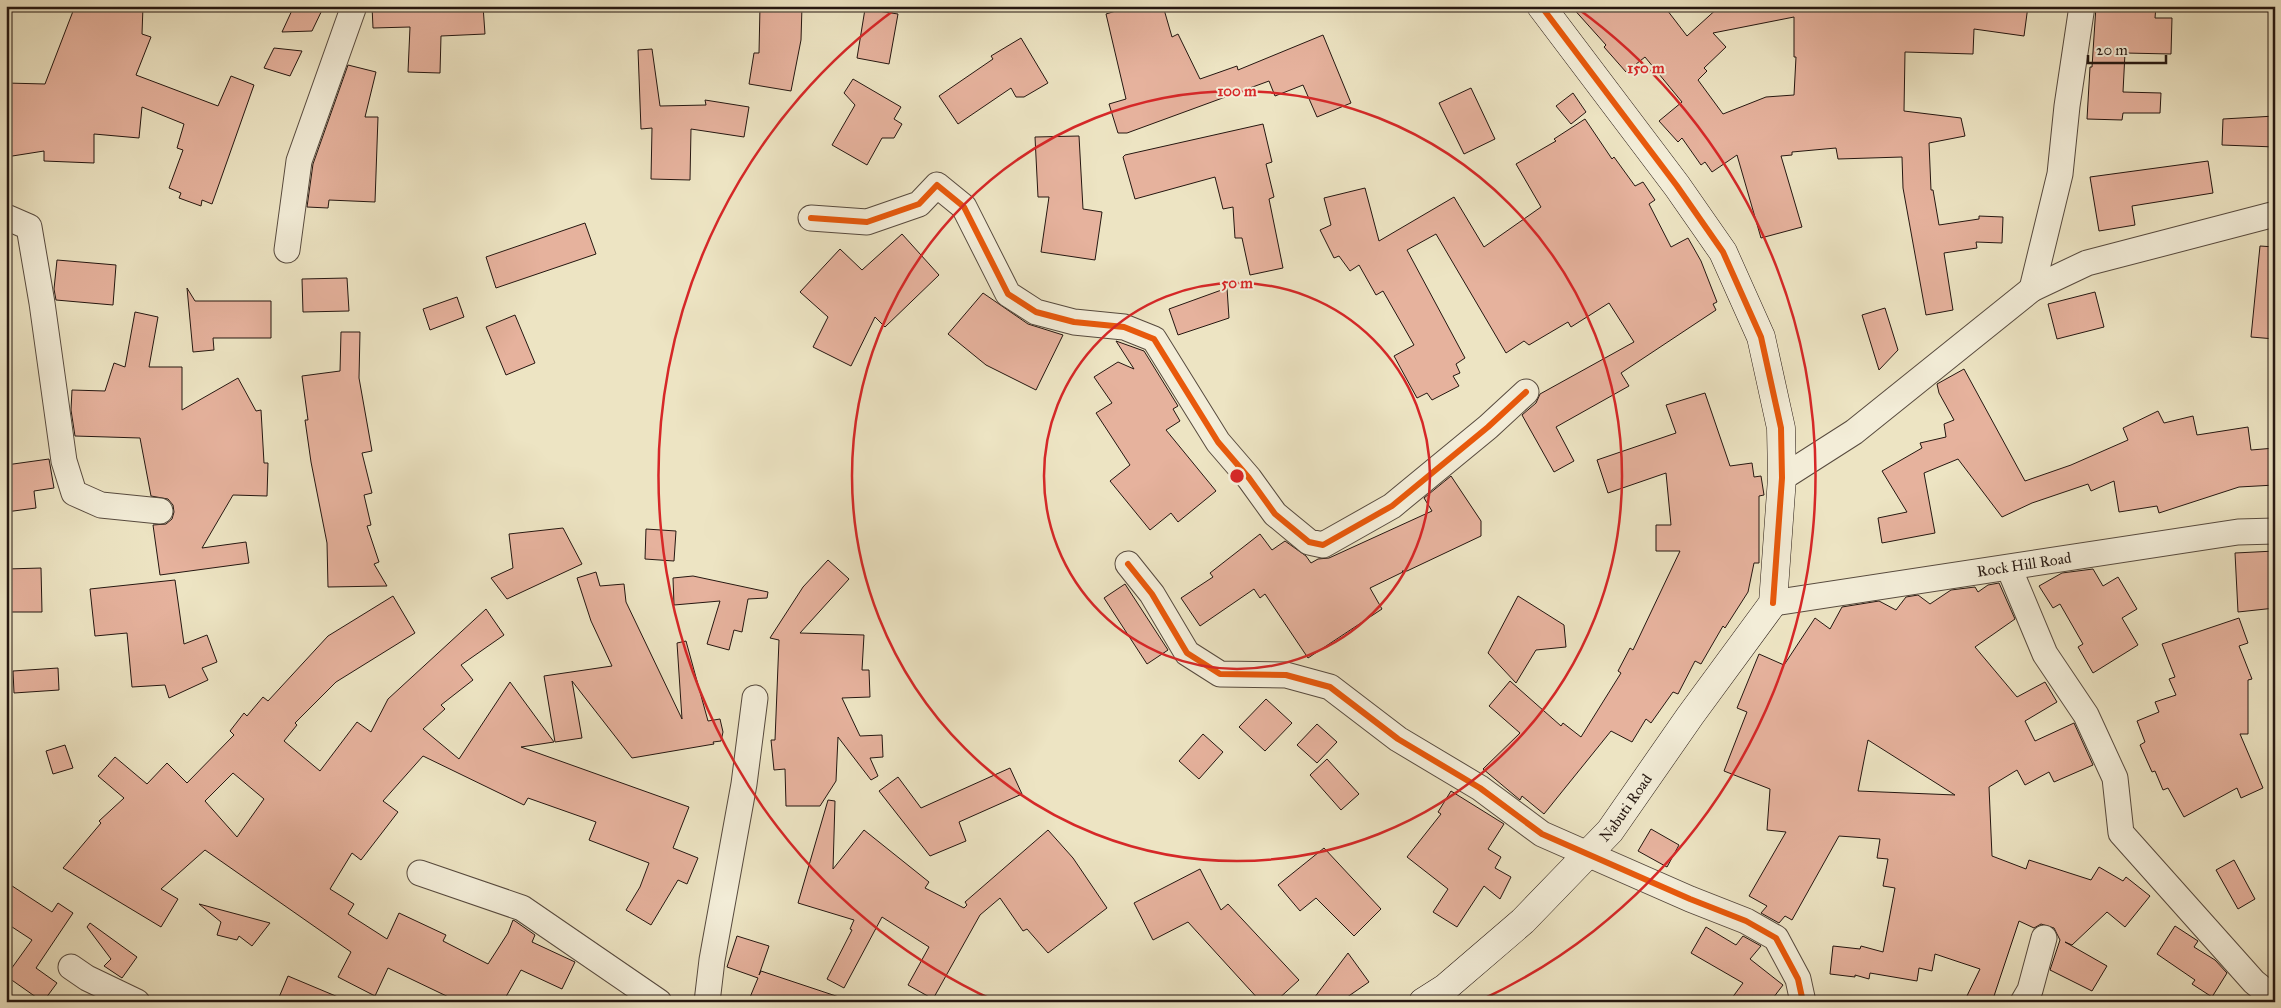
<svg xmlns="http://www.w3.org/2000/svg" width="2281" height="1008" font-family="'IM FELL Great Primer',serif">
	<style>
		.building { fill: #e6b29d; stroke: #251711; fill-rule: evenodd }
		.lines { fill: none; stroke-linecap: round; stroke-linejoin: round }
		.street-casing { stroke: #574a3e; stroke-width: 27 }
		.secondary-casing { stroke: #251711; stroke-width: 29 }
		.street { stroke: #f3edd8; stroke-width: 25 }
		.secondary { stroke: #f3edd8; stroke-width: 28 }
		.cycleway-casing { stroke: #f3edd8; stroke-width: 9 }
		.cycleway { stroke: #e8590c; stroke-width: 6 }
		.ring { fill: none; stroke: #d62828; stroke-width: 2.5 }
		.labels { text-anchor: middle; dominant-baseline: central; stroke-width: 4; stroke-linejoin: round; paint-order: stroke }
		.street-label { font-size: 15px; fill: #251711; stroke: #f3edd8 }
		.centre { fill: #d62828; stroke: #f3edd8; stroke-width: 2.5 }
		.ring-label { font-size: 15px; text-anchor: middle; font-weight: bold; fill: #d62828; stroke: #f3edd8; stroke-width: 4; stroke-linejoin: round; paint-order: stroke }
	</style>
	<rect width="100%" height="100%" fill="#ede4c3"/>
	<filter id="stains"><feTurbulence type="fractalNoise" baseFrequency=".004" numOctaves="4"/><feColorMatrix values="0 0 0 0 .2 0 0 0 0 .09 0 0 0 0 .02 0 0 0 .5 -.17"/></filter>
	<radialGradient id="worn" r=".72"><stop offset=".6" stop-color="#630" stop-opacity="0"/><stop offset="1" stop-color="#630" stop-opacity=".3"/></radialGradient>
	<g class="building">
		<path d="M75,6H143L142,34L151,37L136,75L218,106L231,76L254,85L212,204L202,200L201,206L179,198L181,193L169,188L183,150L177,148L184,124L142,107L139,138L94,134V163L44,161V151L6,157V83L45,84Z"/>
		<path d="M294,6H324L312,31L282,32Z"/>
		<path d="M372,6H483L485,34L441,36L440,73L408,72L410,27L373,28Z"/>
		<path d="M760,6H802L801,40L791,91L749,84L754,53H759Z"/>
		<path d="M1132,6H1163L1172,37L1178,34L1200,79L1237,66L1238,70L1323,35L1351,103L1317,117L1303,85L1275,96L1269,81L1127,133H1118L1109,104L1126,99L1106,14Z"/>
		<path d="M1571,6H1664L1687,36L1720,6H2028L2024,36L1974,29L1973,54L1905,52L1904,111L1961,118L1965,136L1929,143L1931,190H1933L1939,225L1979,219V216L2003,217L2002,243L1976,242L1977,248L1944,253L1953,310L1926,315L1903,188L1902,157L1838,159L1836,148L1792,152V155L1781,156L1802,227L1761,238L1737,155L1712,172L1705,162L1701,165L1682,138L1678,142L1659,121L1682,102L1645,57L1626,72L1604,47L1606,45ZM1794,17V57H1796L1794,95L1766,97L1723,114L1698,80L1707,71L1704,68L1726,47L1713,33Z"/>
		<path d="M2096,6H2156L2155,18H2172L2171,54L2125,53L2123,92L2161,93L2160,113H2123L2122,120L2087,119L2090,67H2092Z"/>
		<path d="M865,9L898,14L889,64L857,58Z"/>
		<path d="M1021,38L1048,83L1024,97H1016L1011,88L958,124L939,96L993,59L991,56Z"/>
		<path d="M274,48L302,51L290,76L264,68Z"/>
		<path d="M652,49L660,106L706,105L705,100L749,107L744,137L691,129L690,180L651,179L652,128L641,129L638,50Z"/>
		<path d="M348,65L376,72L365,117H378L375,202L329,200L328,208L307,207L313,164Z"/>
		<path d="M853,79L901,107L894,119L902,124L894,138H882L867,165L832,145L855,105L844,93Z"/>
		<path d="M1471,88L1495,139L1464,154L1439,103Z"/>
		<path d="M1573,93L1586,112L1571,124L1556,106Z"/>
		<path d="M2275,116V147L2222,145L2223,119Z"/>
		<path d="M1585,119L1612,159L1614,157L1635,186L1643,182L1655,200L1649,204L1671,247L1688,238L1701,261L1717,302L1713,304L1716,310L1621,373L1629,386L1556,427L1574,461L1554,472L1522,415L1536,403L1540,394L1634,342L1609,303L1571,327L1568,322L1529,345L1524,341L1506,353L1436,234L1407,250L1465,358L1456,364L1460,373L1453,376L1459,386L1432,400L1427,393L1417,398L1394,356L1414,345L1383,291L1376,295L1359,265L1350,271L1339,256L1334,258L1320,230L1331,225L1324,198L1365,188L1379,241L1454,197L1484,247L1541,207L1516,164L1556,141L1554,139Z"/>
		<path d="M1263,124L1272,162L1266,164L1274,197L1269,199L1283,268L1250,275L1242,238H1235L1233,207L1223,209L1215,177L1135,199L1123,157L1125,155Z"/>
		<path d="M1079,136L1083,209L1102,212L1095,260L1041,252L1049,197H1038L1035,137Z"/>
		<path d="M2208,161L2213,193L2132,206L2135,225L2099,231L2090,177Z"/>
		<path d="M585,223L596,254L496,288L486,257Z"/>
		<path d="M902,234L939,275L885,327L875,317L851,366L813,347L828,317L800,292L840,249L862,270Z"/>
		<path d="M2260,246L2275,247V339L2251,337Z"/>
		<path d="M57,260L116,265L113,305L56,300L54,289Z"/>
		<path d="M347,278L349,311L303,312L302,279Z"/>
		<path d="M187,288L195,301H271V338H213L214,350L193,352Z"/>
		<path d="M1227,288L1229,318L1178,335L1169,309Z"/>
		<path d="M2095,292L2104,327L2057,339L2048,304Z"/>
		<path d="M983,293L1028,324L1063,335L1036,390L986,365L948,334Z"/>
		<path d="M457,297L464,317L430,330L423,309Z"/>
		<path d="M1885,308L1898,350L1879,370L1862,315Z"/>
		<path d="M135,312L158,317L149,367H182V410L238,378L256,411L261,410L264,463H268L267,496L233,495L202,548L246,542L249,563L160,575L153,525L166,524L172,519L174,512L173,505L168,499L151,496L140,438L75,436L71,410L72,390L105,391L114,363L125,367Z"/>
		<path d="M515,315L535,363L506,375L486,327Z"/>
		<path d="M341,332H360L359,378L372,451L362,453L372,493L364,495L371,525L367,526L379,562L374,564L387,586L328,587L327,543L311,462L305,420H308L302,376L340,371Z"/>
		<path d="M1116,341L1144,351L1178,406L1173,409L1180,421L1166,430L1216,491L1178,522L1171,513L1150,530L1110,481L1130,465L1096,413L1112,403L1094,377L1118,362L1134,369Z"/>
		<path d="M1964,369L2025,481L2071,465L2128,440L2123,428L2158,411L2164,423L2193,416L2197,435L2248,427L2251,450L2275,448V485L2239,487L2159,513L2157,506L2119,512L2114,481L2091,491L2088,484L2032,503L2002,517L1958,459L1924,473L1935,533L1882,543L1878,518L1907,512L1882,471L1922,448L1920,443L1946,437L1944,424L1954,420L1939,393L1937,384Z"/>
		<path d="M1705,393L1730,466L1752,463L1754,477L1761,476L1764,495L1759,496V563H1754L1748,592L1725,628L1723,626L1701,664L1695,661L1678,694L1673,692L1651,723L1646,719L1632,742L1611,731L1544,814L1522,796L1520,800L1483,769L1520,733L1489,706L1510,681L1561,726L1563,723L1581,737L1621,673L1618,671L1630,648L1633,650L1680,551H1656V525H1671L1666,473L1608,493L1597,460L1676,433L1666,405Z"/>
		<path d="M49,459L54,488L34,491L36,508L6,512V465Z"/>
		<path d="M1451,476L1481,521V536L1407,571H1402L1403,572L1370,588L1382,609L1308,658L1265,594L1260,598L1254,589L1200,626L1181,598L1213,577L1210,573L1260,534L1272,550L1285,541L1306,556L1311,563L1318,559L1329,558L1432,511L1424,498Z"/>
		<path d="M563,528L582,564L507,599L491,578L513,568L509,534Z"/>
		<path d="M646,529L676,531L674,561L645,559Z"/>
		<path d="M2275,551V608L2238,612L2235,553Z"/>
		<path d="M828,560L849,579L800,633L864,635L862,670H869L870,697L842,698L860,736L882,735L883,757L870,758L878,776L871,780L838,737L836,781L820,806H786L785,769L774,770L771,740H775L779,640L770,638L803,587Z"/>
		<path d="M41,568L42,612H8L7,569Z"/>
		<path d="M2093,569L2103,586L2118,577L2137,609L2122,618L2138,645L2093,673L2078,647L2083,644L2060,604L2053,608L2039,586L2062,573Z"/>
		<path d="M596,572L600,586L624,584L626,602L682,719L677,643L686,641L708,721L720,719L723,732L721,741L713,742L714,744L632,758L572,681L582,738L555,742L544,676L612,666L591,621L577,578Z"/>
		<path d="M693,576L768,592L767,598L748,599L742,632L734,630L729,650L707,644L720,601L674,605L673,578Z"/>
		<path d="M175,580L184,644L207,635L217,662L202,668L208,680L169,698L165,685L132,687L127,633L95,636L90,589Z"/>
		<path d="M1999,583L2015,619L1975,647L2017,697L2045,682L2057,702L2025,721L2035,741L2074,723L2093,765L2054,782L2049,772L2025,785L2017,770L1989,787L1992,856L2026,869L2029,860L2091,880L2099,867L2123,881L2126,877L2150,896L2125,927L2107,912L2072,945L2065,942L2107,966L2092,991L2050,970L2060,940L2054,928L2041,924L2034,928L2019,921L1992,1002H1964L1980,969L1935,954L1932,971L1919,968L1917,981L1870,973L1869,979L1855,975V977L1830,974L1833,946L1860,949L1861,946L1883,952L1895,888L1883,886L1888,859L1877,858L1880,839L1839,836L1792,920L1785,916L1779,923L1761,913L1767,906L1749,896L1786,832L1767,830L1770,789L1724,771L1747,712L1737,708L1759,654L1784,665L1815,618L1830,629L1842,607L1879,601L1896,610L1906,597L1918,595L1930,604L1951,590L1975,587L1978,592L1988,585ZM1868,740L1955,795L1858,791Z"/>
		<path d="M1125,584L1168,650L1147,664L1104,598Z"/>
		<path d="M393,596L415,633L336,682L295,723L297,725L284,741L320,771L357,722L371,732L388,699L486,609L504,635L461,665L473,680L441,705L445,709L423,729L459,759L510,682L554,742L521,747L689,807L673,848L698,858L687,884L678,880L651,925L626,910L640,887L649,863L589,840L596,822L528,798L524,805L423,756L383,801L398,812L361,860L352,853L330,889L354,904L348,914L387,939L399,913L446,935L443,941L488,964L508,933L513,920L515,921L535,935L532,942L575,962L562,989L521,970L503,1002H459L388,968L375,996L338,977L351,952L205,850L161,889L178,899L161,927L63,868L101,823L99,821L124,798L98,776L115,757L147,784L167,763L187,783L234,735L230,731L244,713L247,716L263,697L268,701L328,636ZM233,773L264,799L237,837L205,801Z"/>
		<path d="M1518,596L1564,625L1566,647L1536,650L1516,683L1488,653Z"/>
		<path d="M2239,618L2248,643L2239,646L2252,679L2248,680V734H2240L2263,788L2241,798L2237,788L2184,817L2168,788L2163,790L2155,771L2152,772L2140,745L2145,742L2137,721L2159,712L2155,702L2176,695L2169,679L2175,677L2162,644Z"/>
		<path d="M58,668L59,690L14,693L13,671Z"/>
		<path d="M1266,699L1292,723L1265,751L1239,727Z"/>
		<path d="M1317,724L1337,742L1317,763L1297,745Z"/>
		<path d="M1203,734L1223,752L1199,779L1179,761Z"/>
		<path d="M65,745L73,768L53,774L46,751Z"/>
		<path d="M1327,759L1359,794L1341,810L1310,775Z"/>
		<path d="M1010,768L1022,794L959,822L966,841L930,856L879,791L898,777L921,808Z"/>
		<path d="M1451,791L1504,824L1488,849L1501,857L1495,868L1511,877L1500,899L1484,886L1457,927L1433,912L1448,889L1407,857L1441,814L1438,812Z"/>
		<path d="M828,800L835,801L833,869L864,830L929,882L925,888L964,908L967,905L965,902L1048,830L1073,858L1107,908L1048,953L1027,929L1023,931L1000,898L980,915L933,999L908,985L929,947L882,917L844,988L827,979L852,930L850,929L854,920L798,903Z"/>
		<path d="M1651,829L1679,845L1667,867L1638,851Z"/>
		<path d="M1324,848L1381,909L1354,936L1316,898L1300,911L1278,885Z"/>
		<path d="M2234,860L2255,899L2238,909L2216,870Z"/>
		<path d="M1200,869L1221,910L1228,904L1299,980L1275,1002H1261L1188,922L1153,940L1134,903Z"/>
		<path d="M6,882L52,912L58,903L73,913L36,968L57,983L43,1002L6,976L32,940L6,923Z"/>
		<path d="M199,904L270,923L252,946L239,936L237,940L217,935L221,922Z"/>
		<path d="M90,923L137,957L122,978L104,966L111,959L87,927Z"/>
		<path d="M2175,926L2198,941L2194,947L2215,960L2227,973L2212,997L2192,984L2195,980L2157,954Z"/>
		<path d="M1706,927L1736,945L1743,936L1761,946L1750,959L1783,985L1770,1002H1729L1743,983L1691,953Z"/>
		<path d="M737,936L769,946L759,975L761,971L842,998V1002H748L758,978L727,967Z"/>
		<path d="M1348,953L1369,982L1340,1002H1311Z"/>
		<path d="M288,976L350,1002H277Z"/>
	</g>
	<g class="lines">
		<g class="street-casing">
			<g id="street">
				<path d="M6,217L29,227L42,303L64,461L74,493L101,505L160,511"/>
				<path d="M811,218L867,222L919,204L937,185L964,207L1008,294L1036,312L1074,322L1124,327L1154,339L1218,442L1249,478L1275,514L1309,542L1323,545L1392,506L1488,427L1526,392"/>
				<path d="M287,250L299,161L354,6"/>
				<path d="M2032,289L2060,174L2067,106L2082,6"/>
				<path d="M1782,478L1854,432L2032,289L2087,263L2275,214"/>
				<path d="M1128,564L1152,594L1187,653L1220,674L1286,675L1330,687L1398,739L1480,788L1542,834L1690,899L1746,921L1776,938L1798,979L1803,1002"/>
				<path d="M2009,568L2045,654L2086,715L2115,778L2121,833L2254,982L2275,999"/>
				<path id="s1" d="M1773,603L2238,532L2275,531"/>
				<path d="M420,873L522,908L659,1002"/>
				<path d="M71,967L87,978L137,1002"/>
				<path d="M707,1002L712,960L744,784L755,698"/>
				<path d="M2023,1002L2030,990L2044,938"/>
			</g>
		</g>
		<g class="secondary-casing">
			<g id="secondary">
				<path id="s2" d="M1423,1002L1445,988L1523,921L1610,831L1690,716L1773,603L1782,478L1781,428L1761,337L1723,252L1677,186L1541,6"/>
			</g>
		</g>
		<use href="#street" class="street"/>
		<use href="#secondary" class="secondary"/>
		<g class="cycleway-casing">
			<g id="cycleway">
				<path d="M1541,6L1677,186L1723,252L1761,337L1781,428L1782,478L1773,603"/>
				<path d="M811,218L867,222L919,204L937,185L964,207L1008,294L1036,312L1074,322L1124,327L1154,339L1218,442L1249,478L1275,514L1309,542L1323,545L1392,506L1488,427L1526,392"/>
				<path d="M1128,564L1152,594L1187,653L1220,674L1286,675L1330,687L1398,739L1480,788L1542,834L1690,899L1746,921L1776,938L1798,979L1803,1002"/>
			</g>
		</g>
		<use href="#cycleway" class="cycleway"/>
	</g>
	<g class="ring">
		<circle cx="1237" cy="476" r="193"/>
		<circle cx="1237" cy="476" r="385"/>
		<path d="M993 1000A578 578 0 0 1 897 8M1577 8A578 578 0 0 1 1481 1000"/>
	</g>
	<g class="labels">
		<g class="street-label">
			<text stroke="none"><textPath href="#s1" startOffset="254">Rock Hill Road</textPath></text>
			<text stroke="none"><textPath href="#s2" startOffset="282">Nabuti Road</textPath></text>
		</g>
	</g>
	<circle cx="1237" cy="476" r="8" class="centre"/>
	<g class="ring-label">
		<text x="1646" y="73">150 m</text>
		<text x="1237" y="96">100 m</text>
		<text x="1237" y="288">50 m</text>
	</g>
	<rect width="2281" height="1008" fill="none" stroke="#ede4c3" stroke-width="25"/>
	<rect x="8" y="8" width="2266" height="993" fill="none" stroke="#251711" stroke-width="2.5"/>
	<rect x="12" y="12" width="2256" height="983" fill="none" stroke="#251711"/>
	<path d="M2088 55v8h78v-8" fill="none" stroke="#251711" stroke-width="2.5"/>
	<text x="2096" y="55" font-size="15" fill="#251711" stroke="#f3edd8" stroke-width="4" paint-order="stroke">20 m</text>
	<rect width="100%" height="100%" filter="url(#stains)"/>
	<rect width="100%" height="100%" fill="url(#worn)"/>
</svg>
